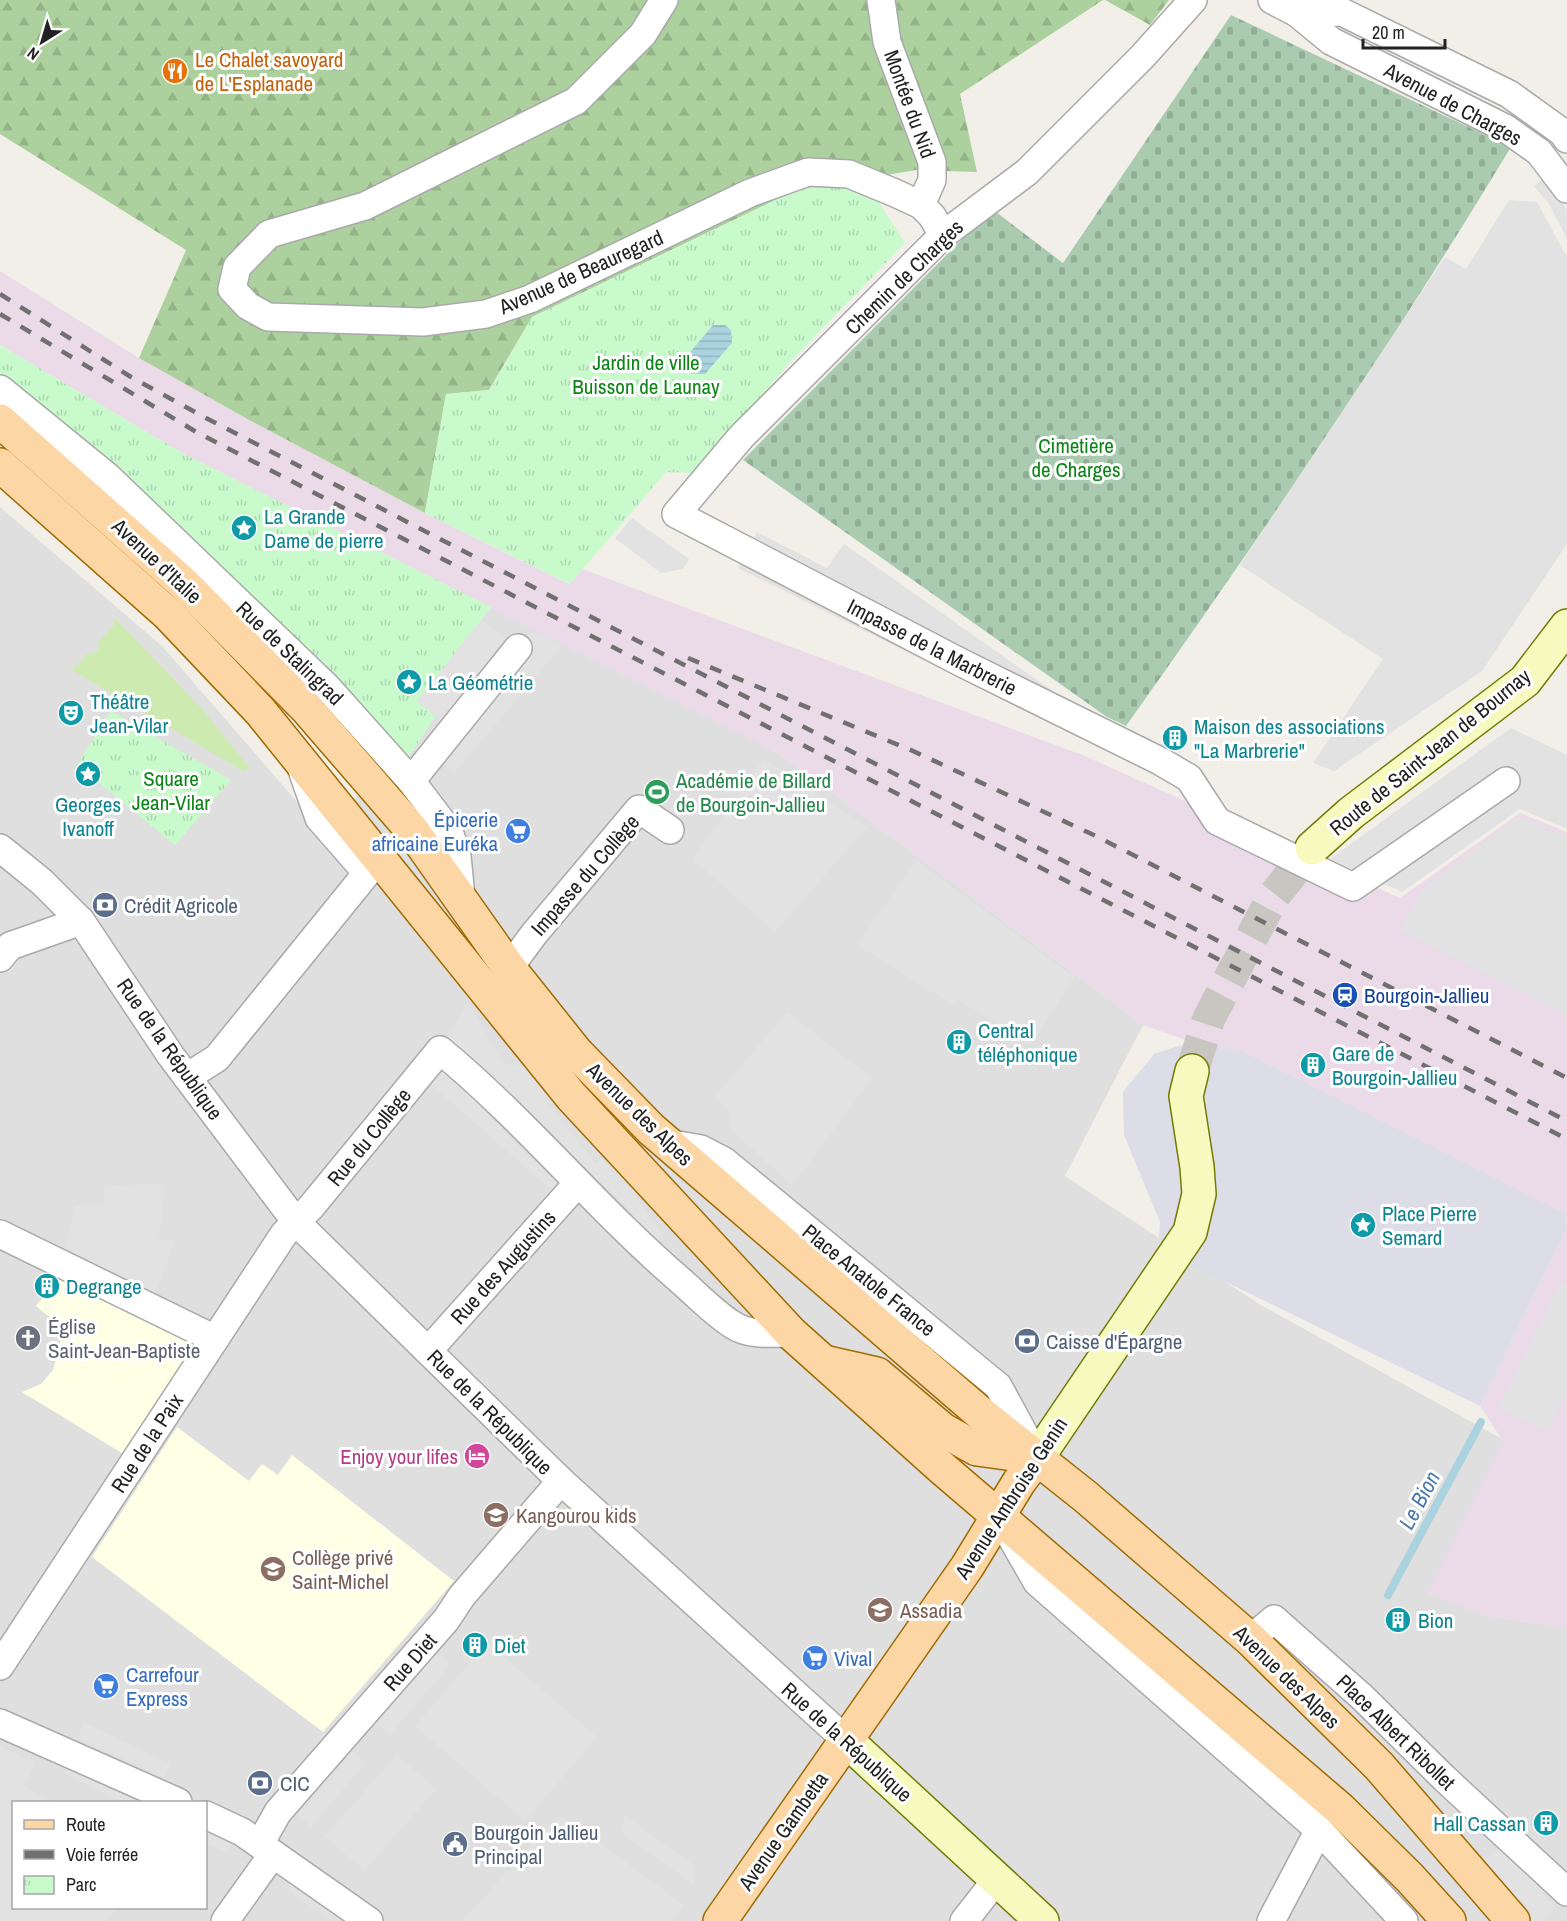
<svg xmlns="http://www.w3.org/2000/svg" width="1567" height="1921" font-family="'Archivo Narrow',sans-serif">
	<style>
		.residential { fill: #e0dfdf; fill-rule: evenodd }
		.industrial { fill: #ebdbe8 }
		.education { fill: #ffffe5 }
		.grass { fill: #cdebb0 }
		.forest { fill: url(#forest-firs) }
		.cemetery { fill: url(#cemetery-stones) }
		.park { fill: url(#park-tufts) }
		.parking { fill: #e2e2e2 }
		.plaza { fill: #dddde8 }
		.water { fill: url(#water-rules) }
		.lines { fill: none; stroke-linecap: round; stroke-linejoin: round }
		.stream { stroke: #aad3df; stroke-width: 8 }
		.secondary-tunnel { stroke: #c8c6c1; stroke-width: 33; stroke-dasharray: 33 16; stroke-linecap: butt }
		.street-casing { stroke: #a9a9a9; stroke-width: 30 }
		.secondary-casing { stroke: #707d05; stroke-width: 36 }
		.primary-casing { stroke: #a06b00; stroke-width: 36 }
		.street { stroke: #fff; stroke-width: 27 }
		.secondary { stroke: #f7fabf; stroke-width: 33 }
		.primary { stroke: #fcd6a4; stroke-width: 33 }
		.rail { stroke: #707070; stroke-width: 4.5; stroke-dasharray: 12 12; stroke-linecap: butt }
		.labels { text-anchor: middle; dominant-baseline: central; stroke-width: 6; stroke-linejoin: round; paint-order: stroke }
		.food-label { font-size: 21px; fill: #c56008; stroke: #fff; text-anchor: start }
		.street-label { font-size: 21px; fill: #222; stroke: #fff }
		.park-label { font-size: 21px; fill: #0c8416; stroke: #fff }
		.culture-label { font-size: 21px; fill: #0d838f; stroke: #fff; text-anchor: start }
		.leisure-label { font-size: 21px; fill: #27864d; stroke: #fff; text-anchor: start }
		.shop-label { font-size: 21px; fill: #366cbe; stroke: #fff; text-anchor: start }
		.service-label { font-size: 21px; fill: #4e5e75; stroke: #fff; text-anchor: start }
		.transit-label { font-size: 21px; fill: #164399; stroke: #fff; text-anchor: start }
		.worship-label { font-size: 21px; fill: #5b616d; stroke: #fff; text-anchor: start }
		.hotel-label { font-size: 21px; fill: #b23c85; stroke: #fff; text-anchor: end }
		.education-label { font-size: 21px; fill: #785e54; stroke: #fff; text-anchor: start }
		.water-label { font-size: 22px; font-style: italic; fill: #4a7aab; stroke: #fff }
	</style>
	<defs>
		<pattern id="forest-firs" width="22" height="20" patternUnits="userSpaceOnUse" patternTransform="scale(1.5)"><rect width="22" height="20" fill="#add19e"/><path d="M5 1l3.5 6h-7zM16 11l3.5 6h-7z" fill="#95b388"/></pattern>
		<pattern id="cemetery-stones" width="16" height="16" patternUnits="userSpaceOnUse" patternTransform="scale(1.5)"><rect width="16" height="16" fill="#aacbaf"/><path d="M2 7V4a2 2 0 0 1 4 0v3zM10 15v-3a2 2 0 0 1 4 0v3z" fill="#92ae96"/></pattern>
		<pattern id="park-tufts" width="24" height="20" patternUnits="userSpaceOnUse" patternTransform="scale(1.5)"><rect width="24" height="20" fill="#c8facc"/><path d="M3 7l-1-3M5 7V3M7 7l1-3M15 17l-1-3M17 17v-4M19 17l1-3" fill="none" stroke="#acd6af"/></pattern>
		<pattern id="water-rules" width="6" height="5" patternUnits="userSpaceOnUse" patternTransform="scale(1.5)"><rect width="6" height="5" fill="#aad3df"/><path d="M0 2.5h6" fill="none" stroke="#92b5bf"/></pattern>
	</defs>
	<rect width="100%" height="100%" fill="#f2efe9"/>
	<path class="residential" d="M0,507L162,646L317,825L405,762L417,701L491,607L782,755L1143,1025L1065,1176L1259,1304L1504,1440L1428,1593L1486,1616L1567,1628V1921H0ZM14,1802H206V1908H14Z"/>
	<g class="industrial">
		<path d="M0,271L139,358L251,421L425,513L569,584L582,569L1085,756L1400,898L1520,813L1567,832V1216L1243,1051L1191,1042L1143,1025L782,755L184,454L0,345Z"/>
		<path d="M1567,1228V1628L1486,1616L1427,1593L1503,1441L1480,1406Z"/>
	</g>
	<g class="education">
		<path d="M62,1276L199,1345L186,1366L182,1364L125,1455L22,1392L41,1384L53,1370L64,1329L36,1306L46,1294L52,1296Z"/>
		<path d="M177,1427L249,1481L262,1464L278,1475L292,1455L454,1581L323,1732L92,1557Z"/>
	</g>
	<path class="grass" d="M115,618L203,710L249,767L245,772L72,670L90,651L94,654L100,647L97,643L115,624L113,622Z"/>
	<g class="forest">
		<path d="M0,0H1103L960,94L977,172L916,170L794,191L532,317L489,390L446,394L425,513L251,421L139,358L186,250L0,134Z"/>
		<path d="M1105,0H1169L1150,25Z"/>
	</g>
	<path class="cemetery" d="M1231,15L1511,147C1391,346 1260,537 1126,726L1107,717L743,460L992,209L1063,263Z"/>
	<g class="park">
		<path d="M845,180L875,196L905,243L793,359L694,473L666,472L570,584L425,513L446,394L490,390L532,317L794,191Z"/>
		<path d="M0,345L184,454L491,607L417,701L436,716L405,762L0,378Z"/>
		<path d="M111,711L231,780L175,845L77,765Z"/>
	</g>
	<g class="parking">
		<path d="M1545,177L1567,210V239L1549,204L1534,186Z"/>
		<path d="M1509,200L1537,202L1567,257V544L1482,671L1334,771L1313,763L1383,659L1240,565L1445,257L1466,269Z"/>
		<path d="M632,518L689,559L683,569L661,573L615,538Z"/>
		<path d="M757,532L827,568L844,544L1146,757L1140,768L738,568Z"/>
		<path d="M481,620L517,647L533,631L563,645L454,773L432,754L451,730L417,701Z"/>
		<path d="M1511,728L1567,755V829L1520,809L1402,892L1330,859Z"/>
		<path d="M763,759L867,827L775,932L693,859Z"/>
		<path d="M1519,817L1567,836V1015L1400,930L1422,889Z"/>
		<path d="M916,860L1074,977L1031,1045L957,999L953,1005L857,945Z"/>
		<path d="M468,1001L503,1063L528,1067L550,1094L544,1100L596,1163L604,1157L636,1194L662,1236L649,1254L559,1168L554,1192L428,1082L446,1040Z"/>
		<path d="M787,1012L872,1078L792,1186L730,1128V1111L714,1098Z"/>
		<path d="M165,1183L159,1239L175,1242L154,1296L64,1251L75,1206L104,1207V1186Z"/>
		<path d="M1560,1283L1567,1286V1392L1548,1431L1499,1408Z"/>
		<path d="M487,1642L597,1737L525,1821L415,1726Z"/>
		<path d="M437,1652L451,1664L390,1735L376,1724Z"/>
		<path d="M84,1723L171,1764L164,1778L77,1738Z"/>
		<path d="M0,1746L35,1764L24,1786L54,1802H14V1908H117L107,1921H0Z"/>
		<path d="M353,1751L366,1763L311,1827L298,1815Z"/>
		<path d="M397,1754L436,1790L364,1871L325,1836Z"/>
		<path d="M70,1764L148,1802H124L65,1774Z"/>
		<path d="M624,1815L695,1866L693,1884L622,1834Z"/>
		<path d="M558,1816L571,1822L684,1905L672,1921H462Z"/>
		<path d="M206,1831L232,1844L227,1853L206,1843Z"/>
		<path d="M1500,1844L1555,1907L1543,1921H1535L1484,1863Z"/>
		<path d="M293,1883L351,1921H333L288,1891Z"/>
	</g>
	<path class="plaza" d="M1191,1042L1243,1051L1566,1214L1567,1228L1480,1406L1158,1249L1160,1222L1124,1135L1123,1092L1154,1054Z"/>
	<path class="water" d="M713,325H725L731,330L732,343L705,374H692L688,370L686,357Z"/>
	<g class="lines">
		<path class="stream" d="M1388,1595L1481,1422"/>
		<path class="secondary-tunnel" d="M1192,1071L1209,1018L1273,897L1312,848"/>
		<g class="street-casing">
			<g id="street">
				<path d="M664,0L643,34L576,101L365,206L269,234L237,267L232,289L248,306L268,317L423,322L486,314L530,299L750,193L808,172L849,174L895,193L921,205L932,216L943,235"/>
				<path d="M881,0L887,42L932,162V180L921,205"/>
				<path d="M1193,0L1143,56L1027,172L943,235L741,437L676,514L962,663L1160,761L1189,778L1217,821L1353,887L1506,781"/>
				<path d="M1272,0L1297,13L1331,41L1505,128L1539,152L1567,189"/>
				<path d="M1297,13L1342,12L1509,94L1562,132L1567,139"/>
				<path d="M0,389L108,477L327,687L411,781L449,831L457,856L461,897"/>
				<path d="M411,781L518,648"/>
				<path d="M0,848L42,882L81,921L171,1056L296,1222L561,1481L846,1740"/>
				<path d="M0,958L10,946L81,921"/>
				<path d="M509,968L534,934L639,809L670,830"/>
				<path d="M187,1077L217,1058L367,873L319,818L302,770"/>
				<path d="M667,1143L701,1149L724,1161L998,1386L1035,1454"/>
				<path d="M0,1234L215,1339"/>
				<path d="M428,1351L577,1184"/>
				<path d="M1007,1530L1037,1582L1319,1830L1404,1921"/>
				<path d="M1250,1639L1274,1619L1362,1697L1444,1778L1567,1892"/>
				<path d="M0,1666L284,1234L311,1207L440,1050C526,1121 596,1208 681,1281C697,1295 714,1313 733,1325C750,1336 771,1333 791,1333"/>
				<path d="M0,1723L178,1802"/>
				<path d="M206,1815L242,1832L369,1921"/>
				<path d="M260,1844L278,1812L446,1620L462,1596L561,1481"/>
				<path d="M225,1921L273,1854"/>
				<path d="M964,1921L997,1879"/>
				<path d="M1271,1921L1319,1830"/>
			</g>
		</g>
		<g class="secondary-casing">
			<g id="secondary">
				<path d="M1312,848L1351,813L1525,681L1567,626"/>
				<path d="M1037,1458L1190,1232L1199,1194L1197,1167L1186,1096L1192,1071"/>
				<path d="M846,1740L1042,1921"/>
			</g>
		</g>
		<g class="primary-casing">
			<g id="primary">
				<path d="M0,421L184,584L307,709L411,829L509,968L576,1052L651,1129L980,1413L1086,1497L1250,1639L1379,1766L1513,1921"/>
				<path d="M0,465L168,614L260,711L571,1096L791,1333L943,1469L1340,1809L1410,1878L1449,1921"/>
				<path d="M824,1362L877,1374L943,1430L977,1449L1036,1457"/>
				<path d="M720,1921L967,1567L1019,1482L1037,1458"/>
			</g>
		</g>
		<use href="#street" class="street"/>
		<use href="#secondary" class="secondary"/>
		<use href="#primary" class="primary"/>
		<g class="rail">
			<path d="M0,294L131,377L206,418L1567,1121"/>
			<path d="M0,314L198,433L1567,1139"/>
			<path d="M688,658L913,751L1098,837L1567,1078"/>
		</g>
	</g>
	<defs>
		<g id="restaurant-disc" transform="scale(1.35)"><circle r="9.5" fill="#e8710a" stroke="#fff"/><path d="M-5-6h1v4h1v-4h1v4h1v-4h1v5L-1.5 .5V6h-2V.5L-5-1ZM5-6V6H3V1.5H1.5Q1.5-4 5-6Z" fill="#fff"/></g>
		<g id="sight-disc" transform="scale(1.35)"><circle r="9.5" fill="#0f9aa8" stroke="#fff"/><path d="M0-6L1.8-2.2L6-1.7L2.9 1.2L3.7 5.4L0 3.3L-3.7 5.4L-2.9 1.2L-6-1.7L-1.8-2.2Z" fill="#fff"/></g>
		<g id="theatre-disc" transform="scale(1.35)"><circle r="9.5" fill="#0f9aa8" stroke="#fff"/><path d="M-5-5.5Q0-4 5-5.5V0Q5 5 0 6Q-5 5-5 0ZM-3.3-2.5H-1v1.5H-3.3ZM1-2.5H3.3v1.5H1ZM-2.8 1Q0 5.5 2.8 1Z" fill="#fff"/></g>
		<g id="building-disc" transform="scale(1.35)"><circle r="9.5" fill="#0f9aa8" stroke="#fff"/><path d="M-4-6H4V6H1V3H-1V6H-4ZM-2.5-4.3h1.7v1.8h-1.7ZM.8-4.3h1.7v1.8H.8ZM-2.5-1h1.7V.8h-1.7ZM.8-1h1.7V.8H.8Z" fill="#fff"/></g>
		<g id="stadium-disc" transform="scale(1.35)"><circle r="9.5" fill="#2e9e5b" stroke="#fff"/><path d="M0-5a6.5 5 0 1 0 0 10a6.5 5 0 1 0 0-10ZM-3.5-1.8h7v3.6h-7Z" fill="#fff"/></g>
		<g id="supermarket-disc" transform="scale(1.35)"><circle r="9.5" fill="#3f7fe0" stroke="#fff"/><path d="M-6-5.5h2.5l.6 2H6L4.5 2H-2.5L-4.4-4H-6ZM-1.5 3.2a1.3 1.3 0 1 0 .1 0ZM3 3.2a1.3 1.3 0 1 0 .1 0Z" fill="#fff"/></g>
		<g id="bank-disc" transform="scale(1.35)"><circle r="9.5" fill="#5c6f8a" stroke="#fff"/><path d="M-6-4H6V4H-6ZM0-2.3a2.3 2.3 0 1 0 0 4.6a2.3 2.3 0 1 0 0-4.6Z" fill="#fff"/></g>
		<g id="station-disc" transform="scale(1.35)"><circle r="9.5" fill="#1a4fb4" stroke="#fff"/><path d="M-3-6H3Q5-6 5-4V2Q5 4 3 4L4.5 6H3L1.5 4h-3L-3 6H-4.5L-3 4Q-5 4-5 2V-4Q-5-6-3-6ZM-3.5-4v3h7v-3ZM-3.5 1v1.5H-2V1ZM2 1v1.5H3.5V1Z" fill="#fff"/></g>
		<g id="church-disc" transform="scale(1.35)"><circle r="9.5" fill="#6b7280" stroke="#fff"/><path d="M-1.2-6h2.4v3.5h3.3v2.4h-3.3V6h-2.4V-.1h-3.3v-2.4h3.3Z" fill="#fff"/></g>
		<g id="hotel-disc" transform="scale(1.35)"><circle r="9.5" fill="#d1479c" stroke="#fff"/><path d="M-6-4.5h1.5V1H6V5H4.5V3h-9V5H-6ZM-4 0a1.8 1.8 0 1 1 3.6 0ZM.5 0V-2.5h3Q6-2.5 6 0Z" fill="#fff"/></g>
		<g id="school-disc" transform="scale(1.35)"><circle r="9.5" fill="#8d6e63" stroke="#fff"/><path d="M0-5L7-2L0 1L-7-2ZM-4 1L0 2.5L4 1V4Q0 6-4 4Z" fill="#fff"/></g>
		<g id="civic-disc" transform="scale(1.35)"><circle r="9.5" fill="#5c6f8a" stroke="#fff"/><path d="M-.6-6.5H3V-4.5H.6V-3L4-1V1h2V6H-6V1h2V-1L-.6-3ZM-1.2 2.5V6h2.4V2.5Z" fill="#fff"/></g>
	</defs>
	<g fill-rule="evenodd">
		<use href="#restaurant-disc" x="175" y="71"/>
		<use href="#sight-disc" x="244" y="528"/>
		<use href="#sight-disc" x="409" y="682"/>
		<use href="#theatre-disc" x="71" y="713"/>
		<use href="#building-disc" x="1175" y="738"/>
		<use href="#sight-disc" x="88" y="774"/>
		<use href="#stadium-disc" x="657" y="792"/>
		<use href="#supermarket-disc" x="518" y="831"/>
		<use href="#bank-disc" x="105" y="905"/>
		<use href="#station-disc" x="1345" y="995"/>
		<use href="#building-disc" x="959" y="1042"/>
		<use href="#building-disc" x="1313" y="1065"/>
		<use href="#sight-disc" x="1363" y="1225"/>
		<use href="#building-disc" x="47" y="1286"/>
		<use href="#church-disc" x="28" y="1338"/>
		<use href="#bank-disc" x="1027" y="1341"/>
		<use href="#hotel-disc" x="477" y="1456"/>
		<use href="#school-disc" x="496" y="1515"/>
		<use href="#school-disc" x="273" y="1569"/>
		<use href="#school-disc" x="880" y="1610"/>
		<use href="#building-disc" x="1398" y="1620"/>
		<use href="#building-disc" x="475" y="1645"/>
		<use href="#supermarket-disc" x="815" y="1658"/>
		<use href="#supermarket-disc" x="106" y="1686"/>
		<use href="#bank-disc" x="260" y="1783"/>
		<use href="#building-disc" x="1546" y="1823"/>
		<use href="#civic-disc" x="455" y="1844"/>
	</g>
	<g class="labels">
		<g class="food-label">
			<text x="195" y="59">Le Chalet savoyard<tspan x="195" dy="24">de L'Esplanade</tspan></text>
		</g>
		<g class="street-label">
			<text transform="translate(910 104) rotate(70)">Montée du Nid</text>
			<text transform="translate(1453 104) rotate(28)">Avenue de Charges</text>
			<text transform="translate(581 272) rotate(-24)">Avenue de Beauregard</text>
			<text transform="translate(904 277) rotate(-44)">Chemin de Charges</text>
			<text transform="translate(157 561) rotate(43)">Avenue d'Italie</text>
			<text transform="translate(932 647) rotate(27)">Impasse de la Marbrerie</text>
			<text transform="translate(290 653) rotate(44)">Rue de Stalingrad</text>
			<text transform="translate(1430 752) rotate(-39)">Route de Saint-Jean de Bournay</text>
			<text transform="translate(585 875) rotate(-49)">Impasse du Collège</text>
			<text transform="translate(170 1049) rotate(55)">Rue de la République</text>
			<text transform="translate(640 1114) rotate(44)">Avenue des Alpes</text>
			<text transform="translate(369 1137) rotate(-51)">Rue du Collège</text>
			<text transform="translate(503 1267) rotate(-48)">Rue des Augustins</text>
			<text transform="translate(869 1280) rotate(39)">Place Anatole France</text>
			<text transform="translate(490 1412) rotate(45)">Rue de la République</text>
			<text transform="translate(147 1443) rotate(-57)">Rue de la Paix</text>
			<text transform="translate(1011 1498) rotate(-57)">Avenue Ambroise Genin</text>
			<text transform="translate(410 1662) rotate(-49)">Rue Diet</text>
			<text transform="translate(1287 1677) rotate(44)">Avenue des Alpes</text>
			<text transform="translate(1396 1732) rotate(44)">Place Albert Ribollet</text>
			<text transform="translate(847 1742) rotate(42)">Rue de la République</text>
			<text transform="translate(783 1831) rotate(-55)">Avenue Gambetta</text>
		</g>
		<g class="park-label">
			<text x="646" y="362">Jardin de ville<tspan x="646" dy="24">Buisson de Launay</tspan></text>
			<text x="1076" y="445">Cimetière<tspan x="1076" dy="24">de Charges</tspan></text>
			<text x="171" y="778">Square<tspan x="171" dy="24">Jean-Vilar</tspan></text>
		</g>
		<g class="culture-label">
			<text x="264" y="516">La Grande<tspan x="264" dy="24">Dame de pierre</tspan></text>
			<text x="428" y="682">La Géométrie</text>
			<text x="90" y="701">Théâtre<tspan x="90" dy="24">Jean-Vilar</tspan></text>
			<text x="1194" y="726">Maison des associations<tspan x="1194" dy="24">"La Marbrerie"</tspan></text>
			<text x="88" y="804" text-anchor="middle">Georges<tspan x="88" dy="24">Ivanoff</tspan></text>
			<text x="978" y="1030">Central<tspan x="978" dy="24">téléphonique</tspan></text>
			<text x="1332" y="1053">Gare de<tspan x="1332" dy="24">Bourgoin-Jallieu</tspan></text>
			<text x="1382" y="1213">Place Pierre<tspan x="1382" dy="24">Semard</tspan></text>
			<text x="66" y="1286">Degrange</text>
			<text x="1418" y="1620">Bion</text>
			<text x="494" y="1645">Diet</text>
			<text x="1526" y="1823" text-anchor="end">Hall Cassan</text>
		</g>
		<g class="leisure-label">
			<text x="676" y="780">Académie de Billard<tspan x="676" dy="24">de Bourgoin-Jallieu</tspan></text>
		</g>
		<g class="shop-label">
			<text x="498" y="819" text-anchor="end">Épicerie<tspan x="498" dy="24">africaine Euréka</tspan></text>
			<text x="834" y="1658">Vival</text>
			<text x="126" y="1674">Carrefour<tspan x="126" dy="24">Express</tspan></text>
		</g>
		<g class="service-label">
			<text x="124" y="905">Crédit Agricole</text>
			<text x="1046" y="1341">Caisse d'Épargne</text>
			<text x="280" y="1783">CIC</text>
			<text x="474" y="1832">Bourgoin Jallieu<tspan x="474" dy="24">Principal</tspan></text>
		</g>
		<g class="transit-label">
			<text x="1364" y="995">Bourgoin-Jallieu</text>
		</g>
		<g class="worship-label">
			<text x="48" y="1326">Église<tspan x="48" dy="24">Saint-Jean-Baptiste</tspan></text>
		</g>
		<g class="hotel-label">
			<text x="458" y="1456">Enjoy your lifes</text>
		</g>
		<g class="education-label">
			<text x="516" y="1515">Kangourou kids</text>
			<text x="292" y="1557">Collège privé<tspan x="292" dy="24">Saint-Michel</tspan></text>
			<text x="900" y="1610">Assadia</text>
		</g>
		<g class="water-label">
			<text transform="translate(1419 1500) rotate(-62)">Le Bion</text>
		</g>
	</g>
	<rect x="12" y="1801" width="195" height="108" fill="#ffffff" stroke="#a7a7a7" stroke-width="1.5"/>
	<rect x="24" y="1820" width="30" height="9" fill="#fcd6a4" stroke="#a7a7a7" stroke-width="1.5"/>
	<text x="66" y="1831" font-size="18" fill="#222222">Route</text>
	<rect x="24" y="1850" width="30" height="9" fill="#707070" stroke="#a7a7a7" stroke-width="1.5"/>
	<text x="66" y="1861" font-size="18" fill="#222222">Voie ferrée</text>
	<rect x="24" y="1876" width="30" height="18" fill="url(#park-tufts)" stroke="#a7a7a7" stroke-width="1.5"/>
	<text x="66" y="1891" font-size="18" fill="#222222">Parc</text>
	<g transform="translate(42 42) rotate(217)" stroke="#ffffff" stroke-width="4.5" paint-order="stroke">
	<path d="M0-4.5L10 22L0 15L-10 22Z" fill="#222222"/>
	<text y="-9" font-size="16" font-weight="bold" text-anchor="middle" fill="#222222">N</text>
	</g>
	<path d="M1363 39v9h82v-9" fill="none" stroke="#222222" stroke-width="3"/>
	<text x="1372" y="39" font-size="18" fill="#222222" stroke="#ffffff" stroke-width="4.5" paint-order="stroke">20 m</text>
</svg>
